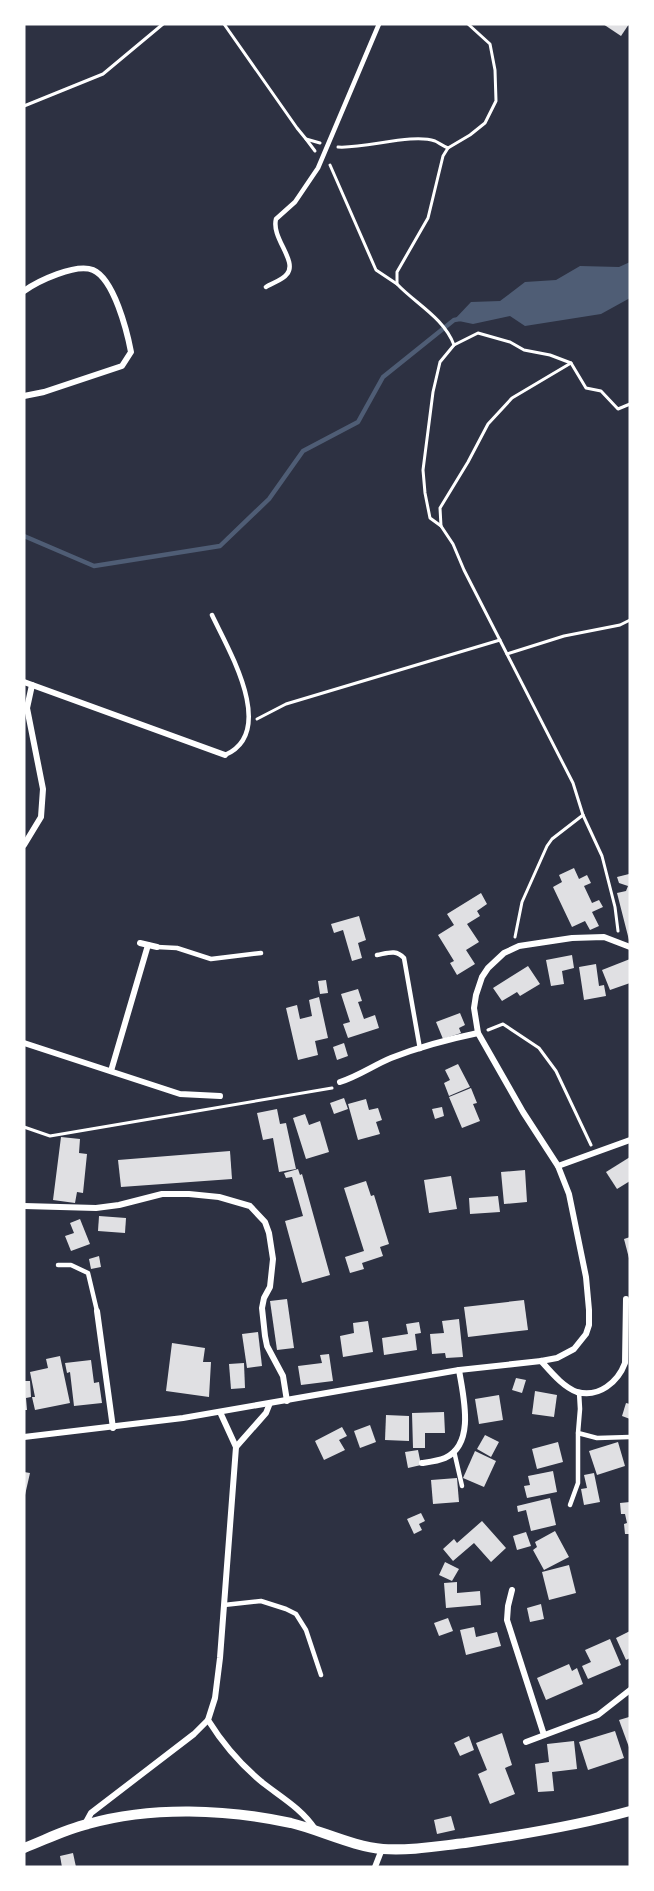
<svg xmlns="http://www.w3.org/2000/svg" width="654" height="1891" font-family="'Archivo Narrow',sans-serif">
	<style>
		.water { fill: #4f5d75 }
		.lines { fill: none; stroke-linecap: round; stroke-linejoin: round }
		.stream { stroke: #4f5d75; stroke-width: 4.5 }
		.building { fill: #e0e0e3 }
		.path { stroke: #fff; stroke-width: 3 }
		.service { stroke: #fff; stroke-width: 4.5 }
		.minor { stroke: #fff; stroke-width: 6 }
		.tertiary { stroke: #fff; stroke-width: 10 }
	</style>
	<rect width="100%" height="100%" fill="#2d3142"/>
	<path class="water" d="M630,262V298L601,314L525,326L510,316L473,324L454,320L471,302L500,301L525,282L556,280L580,266L619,267Z"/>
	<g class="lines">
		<path class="stream" d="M24,536L94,566L220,546L269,499L303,451L358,422L383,377L454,320L460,319"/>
	</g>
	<g class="building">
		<path d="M603,24H629L621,36Z"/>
		<path d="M574,868L579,879L587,875L591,883L584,886L592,903L599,900L603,907L592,912L599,926L590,930L585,921L572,927L553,887L562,882L559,875Z"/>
		<path d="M629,874L630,939L629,940L617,893L626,891L628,886L619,883L617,877Z"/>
		<path d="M481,893L487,904L477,911L480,916L467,924L479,942L466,950L475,964L457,975L450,963L454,961L438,935L454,925L447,914Z"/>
		<path d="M359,916L366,940L358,943L362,958L352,961L343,930L334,933L331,924Z"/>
		<path d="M572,955L574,968L562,971L564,984L551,986L546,960Z"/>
		<path d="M630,959V983L610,990L602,970Z"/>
		<path d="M596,964L599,986L604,985L606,996L584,1000L579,967Z"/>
		<path d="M528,966L540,984L520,996L517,992L502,1001L493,988Z"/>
		<path d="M326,980L328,993L320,994L318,981Z"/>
		<path d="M358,989L362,1001L358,1002L364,1019L375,1015L379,1028L348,1038L343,1024L350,1022L341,994Z"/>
		<path d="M319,997L328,1038L315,1041L318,1055L298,1060L286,1008L297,1005L300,1019L312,1016L309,1000Z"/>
		<path d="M460,1013L465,1025L459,1028L461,1033L443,1039L436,1022Z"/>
		<path d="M344,1043L348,1056L337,1060L333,1047Z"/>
		<path d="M458,1064L470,1087L449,1096L444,1083L450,1080L445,1070Z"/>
		<path d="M471,1088L477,1103L473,1104L480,1121L462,1128L449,1097Z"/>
		<path d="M344,1098L348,1109L334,1114L330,1103Z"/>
		<path d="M366,1099L369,1110L378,1108L382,1120L376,1122L380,1134L358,1140L348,1104Z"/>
		<path d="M442,1107L444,1116L435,1119L432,1109Z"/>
		<path d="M277,1109L280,1124L286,1123L296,1169L279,1172L273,1138L263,1140L257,1113Z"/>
		<path d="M305,1114L309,1125L320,1121L329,1152L306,1159L293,1118Z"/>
		<path d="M61,1137L80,1139L79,1153L87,1154L83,1193L77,1192L75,1203L53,1200Z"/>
		<path d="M230,1151L232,1179L121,1187L118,1160Z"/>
		<path d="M630,1157V1181L617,1189L606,1172Z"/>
		<path d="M298,1169L300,1175L302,1174L330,1275L302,1283L285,1221L303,1216L292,1177L286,1178L284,1173Z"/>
		<path d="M525,1170L527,1202L504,1204L501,1172Z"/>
		<path d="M451,1176L457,1209L429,1213L424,1180Z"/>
		<path d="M366,1181L371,1196L374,1195L389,1244L380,1247L383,1256L362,1263L364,1269L350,1273L345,1257L364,1251L344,1188Z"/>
		<path d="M498,1196L500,1212L470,1214L469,1198Z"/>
		<path d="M99,1216L126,1218L125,1233L98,1231Z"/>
		<path d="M80,1219L90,1244L71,1251L65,1236L74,1233L70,1223Z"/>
		<path d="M630,1237V1262L624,1239Z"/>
		<path d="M99,1256L101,1267L91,1269L89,1259Z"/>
		<path d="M287,1299L294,1348L277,1350L270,1301Z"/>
		<path d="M524,1300L528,1330L468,1337L464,1307Z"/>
		<path d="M459,1319L463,1357L446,1358L445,1353L432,1354L430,1334L444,1333L442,1321Z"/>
		<path d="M368,1321L373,1352L343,1357L340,1336L354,1333L353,1323Z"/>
		<path d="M419,1322L421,1333L415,1334L417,1350L384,1355L382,1338L408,1334L406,1324Z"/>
		<path d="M258,1332L262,1366L247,1368L242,1334Z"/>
		<path d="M172,1343L205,1348L203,1362H211L209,1397L166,1391Z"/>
		<path d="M329,1354L333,1381L301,1385L298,1366L322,1363L320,1355Z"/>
		<path d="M60,1356L70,1403L35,1410L32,1397H35L30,1372L48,1368L46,1359Z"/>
		<path d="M91,1360L94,1383L99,1382L102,1403L74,1406L70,1372L67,1373L65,1363Z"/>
		<path d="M244,1363L245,1388L231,1389L229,1364Z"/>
		<path d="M516,1378L526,1380L522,1393L512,1390Z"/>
		<path d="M24,1381H30L31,1397L26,1398L27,1410H24Z"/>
		<path d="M535,1391L557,1395L554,1417L532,1414Z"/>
		<path d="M499,1395L503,1420L479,1424L475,1399Z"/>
		<path d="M626,1403L630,1404V1419L622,1416Z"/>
		<path d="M444,1412L445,1433H425V1448H413L412,1413Z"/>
		<path d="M386,1415L409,1416V1441L385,1440Z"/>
		<path d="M370,1425L376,1442L360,1448L354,1431Z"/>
		<path d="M342,1427L347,1436L339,1440L345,1450L324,1460L315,1441Z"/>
		<path d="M485,1435L499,1442L491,1457L477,1449Z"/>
		<path d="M558,1442L563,1462L537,1469L532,1449Z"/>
		<path d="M618,1442L625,1466L597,1475L589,1451Z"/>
		<path d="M418,1450L421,1465L408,1468L405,1452Z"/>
		<path d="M475,1451L496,1461L484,1487L463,1478Z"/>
		<path d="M553,1471L557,1492L527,1498L524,1486L530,1485L528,1476Z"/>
		<path d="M24,1472L30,1473L25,1495H24Z"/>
		<path d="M594,1473L600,1502L584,1505L581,1489L587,1488L584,1475Z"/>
		<path d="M457,1478L459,1502L433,1504L431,1480Z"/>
		<path d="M550,1498L556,1525L531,1531L526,1510L518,1512L517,1506Z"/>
		<path d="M630,1502V1534H625L624,1524L627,1523L625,1514H621L620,1503Z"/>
		<path d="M421,1513L425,1521L419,1524L422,1530L414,1534L407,1519Z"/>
		<path d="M482,1521L506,1548L491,1562L474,1543L453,1561L443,1549L454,1539L457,1543Z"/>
		<path d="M555,1531L569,1557L544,1570L533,1550L537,1547L535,1542Z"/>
		<path d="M526,1532L531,1546L517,1550L513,1536Z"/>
		<path d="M445,1562L459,1569L452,1581L439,1575Z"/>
		<path d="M569,1565L576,1593L549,1600L542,1572Z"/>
		<path d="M457,1582V1593L480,1591L481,1605L446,1608L444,1583Z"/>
		<path d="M541,1604L544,1619L530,1622L527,1608Z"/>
		<path d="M448,1618L453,1631L439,1636L434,1623Z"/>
		<path d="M474,1627L476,1637L497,1632L501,1646L466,1655L460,1630Z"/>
		<path d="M630,1631V1658L626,1660L616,1638Z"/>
		<path d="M610,1639L621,1665L588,1679L582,1666L591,1662L585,1650Z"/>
		<path d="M569,1664L572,1671L577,1668L583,1684L546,1700L537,1678Z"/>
		<path d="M629,1717L630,1720V1750L619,1720Z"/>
		<path d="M615,1731L624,1758L588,1770L579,1742Z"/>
		<path d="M502,1733L512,1765L505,1768L515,1794L490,1804L478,1774L487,1770L476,1743Z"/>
		<path d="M469,1736L474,1750L460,1756L454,1743Z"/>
		<path d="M574,1741L577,1769L552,1772L554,1791L538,1792L535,1764L549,1762L547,1744Z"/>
		<path d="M451,1816L455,1830L437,1834L434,1820Z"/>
		<path d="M73,1853L76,1867H62L60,1856Z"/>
	</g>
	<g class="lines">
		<g class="path">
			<path d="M224,24L297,128L306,139L320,143"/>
			<path d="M24,106L103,74L163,24"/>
			<path d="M306,139L315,151"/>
			<path d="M338,147C365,149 412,133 435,141C439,143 443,146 448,148"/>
			<path d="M330,165L376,270L397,284"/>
			<path d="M454,345C444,318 416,304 397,284V272L428,218L443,156L448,148L470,135L485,123L496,101L495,70L490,44L468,24"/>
			<path d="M571,363L512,398L488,424L468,462L440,508L441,526L453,544L464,570L573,783L583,815L602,856L615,907L618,931"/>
			<path d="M441,526L430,518L425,493L423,470L433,392L440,362L454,345L478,333L510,342L524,350L550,355L571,363L586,388L601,391L618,409L630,404"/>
			<path d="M507,654L564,636L620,625L630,620"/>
			<path d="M257,719L286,704L500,640"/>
			<path d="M515,937L522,902L547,846L552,839L583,815"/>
			<path d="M488,1030L503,1024L539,1048L556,1071L591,1145"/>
			<path d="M24,1127L50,1136L332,1088"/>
		</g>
		<g class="service">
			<path d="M266,287C272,283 283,280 287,274C298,261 271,238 276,219L295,202L318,168L379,24"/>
			<path d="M212,615C228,649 278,732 225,755"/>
			<path d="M157,947L177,948L211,959L261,953"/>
			<path d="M377,955C388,953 396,949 404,958L420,1049"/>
			<path d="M58,1265H71L88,1273L97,1311"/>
			<path d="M579,1392L580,1409L578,1433L597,1438L630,1437"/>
			<path d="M454,1451L462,1486"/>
			<path d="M570,1505L578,1483V1433"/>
			<path d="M224,1605L261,1601L286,1609L296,1614L306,1630L321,1675"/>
		</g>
		<g class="minor">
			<path d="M24,291C38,281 76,263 93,270C114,279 127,331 131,352L122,366L44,392L24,396"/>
			<path d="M24,682L225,755"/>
			<path d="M24,845L41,817L43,789L27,708L32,685"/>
			<path d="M140,943L157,947"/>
			<path d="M24,1043L180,1094L220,1096"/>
			<path d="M111,1071L148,945"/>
			<path d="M340,1082C359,1076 374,1065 391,1058C419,1047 449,1039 478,1033"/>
			<path d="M558,1166L630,1140"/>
			<path d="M24,1206L96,1208L119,1205L162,1194H189L219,1197L250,1206L265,1222L269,1233L273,1259L270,1287L264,1298L262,1308L265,1336L267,1346L283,1376L287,1401"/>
			<path d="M97,1311L113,1428"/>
			<path d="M541,1361C551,1372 563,1387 577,1392C599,1398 618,1382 625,1363L626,1299"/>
			<path d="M270,1403L266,1413L236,1447L220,1658L215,1698L208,1720C223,1744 241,1765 263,1783C281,1797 302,1809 315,1829"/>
			<path d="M220,1412L236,1447"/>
			<path d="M24,1437L183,1418L459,1370L541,1361L557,1358L574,1349L586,1334L589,1325V1310L586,1277L569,1194L558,1166L523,1112L478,1033L474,1008L476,995L482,977L488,968L504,953L519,946L572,938L604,937L630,947"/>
			<path d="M422,1463C429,1462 438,1461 445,1458C476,1444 463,1395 459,1370"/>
			<path d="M512,1590L508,1606L507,1620L544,1735"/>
			<path d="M526,1742L598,1715L630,1690"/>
			<path d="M85,1824L91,1813L194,1734L208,1720"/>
			<path d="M375,1867L382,1849"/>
		</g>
		<path class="tertiary" d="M24,1848C45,1840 66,1829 88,1824C152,1806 226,1809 291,1823C320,1830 354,1847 383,1849C410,1851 438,1846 465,1843C520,1835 576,1826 630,1811"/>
	</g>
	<rect width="654" height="1891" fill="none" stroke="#ffffff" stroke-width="51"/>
</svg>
